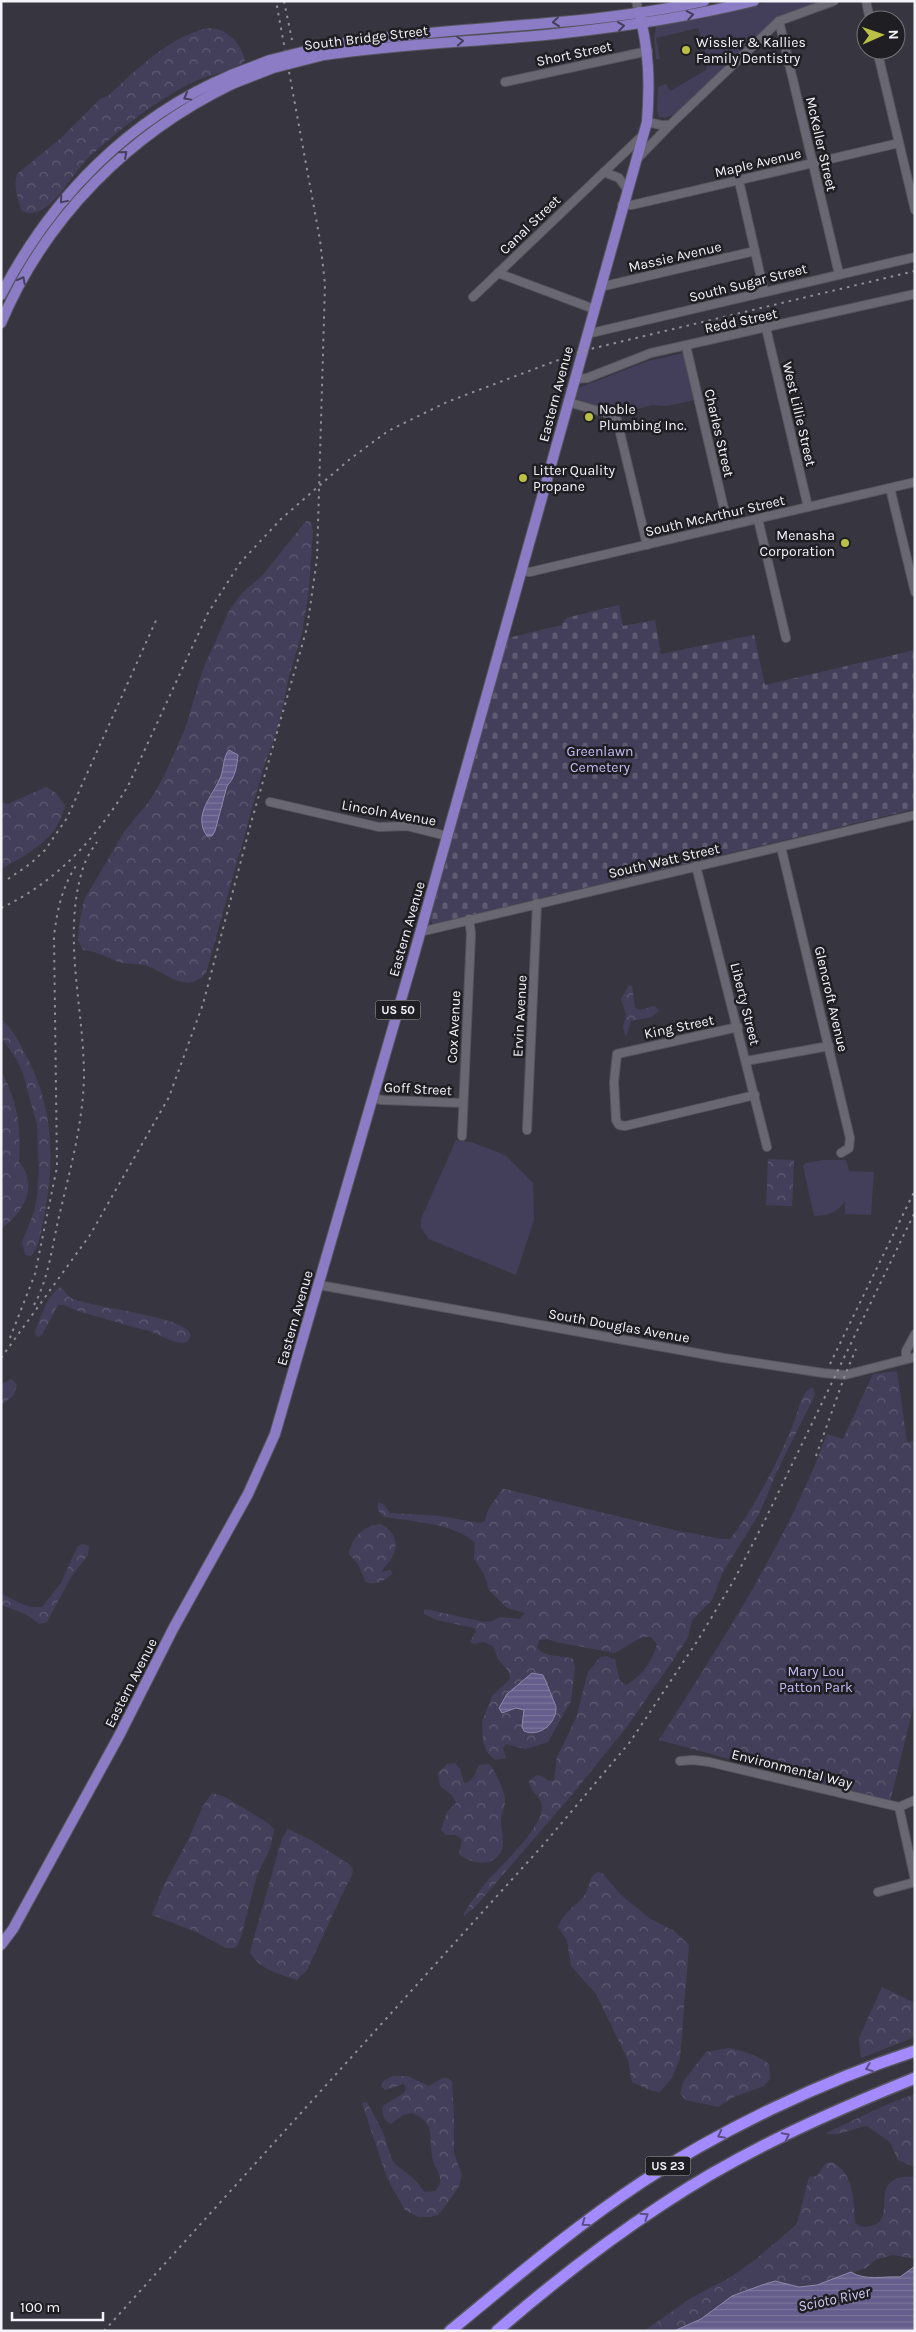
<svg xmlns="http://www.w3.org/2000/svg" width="916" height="2332" font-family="Karla,sans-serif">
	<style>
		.grass { fill: #433f5a }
		.forest { fill: url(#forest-crowns); fill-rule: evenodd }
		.cemetery { fill: url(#cemetery-stones) }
		.water { fill: url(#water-rules); stroke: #908aac }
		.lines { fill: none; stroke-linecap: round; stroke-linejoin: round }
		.minor-casing { stroke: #56555d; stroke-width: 10 }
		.major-casing { stroke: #56555d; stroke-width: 12 }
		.highway-casing { stroke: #56555d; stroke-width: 14 }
		.minor { stroke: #696872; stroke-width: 8 }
		.major { stroke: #8c7cc6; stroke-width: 10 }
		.highway { stroke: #a38afe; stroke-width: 11 }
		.rail { stroke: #908f97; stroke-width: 2; stroke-dasharray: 2.5 5; stroke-linecap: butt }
		.major-bridge-casing { stroke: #56555d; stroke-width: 12; stroke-linecap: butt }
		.major-bridge { stroke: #8c7cc6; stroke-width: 10 }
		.oneway { stroke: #453f5b }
		.oneway2 { stroke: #5a4f85 }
		.poi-dot { fill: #bbc045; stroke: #1f1e22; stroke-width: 2 }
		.labels { text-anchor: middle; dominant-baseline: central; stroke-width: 5; stroke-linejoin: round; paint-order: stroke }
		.shield { fill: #1f1e22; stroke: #b4b3b9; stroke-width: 1 }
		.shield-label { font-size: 12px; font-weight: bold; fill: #f4f3fa }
		.street-label { font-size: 14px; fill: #f4f3fa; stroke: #1f1e22 }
		.poi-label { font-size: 14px; fill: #f4f3fa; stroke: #1f1e22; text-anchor: start }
		.park-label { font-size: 14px; fill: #c4bbf6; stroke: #1f1e22 }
		.water-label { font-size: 15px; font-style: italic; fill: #cec8f4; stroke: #1f1e22 }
	</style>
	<defs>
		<pattern id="forest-crowns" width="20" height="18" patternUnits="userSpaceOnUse" patternTransform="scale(1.25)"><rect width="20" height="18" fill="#433f5a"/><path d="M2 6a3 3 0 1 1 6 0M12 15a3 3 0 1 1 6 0" fill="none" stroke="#5f5b73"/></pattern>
		<pattern id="cemetery-stones" width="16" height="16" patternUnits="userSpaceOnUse" patternTransform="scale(1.25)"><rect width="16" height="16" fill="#433f5a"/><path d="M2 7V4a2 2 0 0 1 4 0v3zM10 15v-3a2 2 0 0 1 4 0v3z" fill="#5f5b73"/></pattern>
		<pattern id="water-rules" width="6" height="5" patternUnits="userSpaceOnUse" patternTransform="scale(1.25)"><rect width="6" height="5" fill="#655d8b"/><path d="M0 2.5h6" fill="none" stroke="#7c759c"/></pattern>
	</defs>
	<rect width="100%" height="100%" fill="#373640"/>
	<g class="grass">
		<path d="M773,1H823L777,17L675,114L665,118L659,117L657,110L658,87L666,84L670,91L701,73L706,70L708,61L698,28L656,38L660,59H656L654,38L656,26Z"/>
		<path d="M684,353L695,400L667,406L652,405L622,413L576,399L578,388L648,361Z"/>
		<path d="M456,1140L471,1142L505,1155L533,1183L534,1220L516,1275L429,1239L421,1228V1219Z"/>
		<path d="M824,1160H846L849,1171L874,1172L871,1215L845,1214V1201C837,1213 827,1216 814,1216L803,1166L805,1163Z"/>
		<path d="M756,2259L763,2267L765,2278L775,2281L754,2288L731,2277Z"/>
	</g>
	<g class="forest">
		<path d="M208,28C227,28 240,42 245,60L242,64C225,73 206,75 189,84C151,104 120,129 88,158C72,173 48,224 22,211C18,202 13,183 17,174L61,138L100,99L108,96C136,70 170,36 208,28Z"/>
		<path d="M306,521L311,522L313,531L308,598L302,633L289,676L279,725L263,769L206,973C186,994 170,975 150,967C142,963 132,965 123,963C108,959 101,952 83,950L78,940L80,920L84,900L124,832L151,799L164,776L185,729L203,669L230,609L243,592L262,576ZM221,776L232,781L227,786L215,831L207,800Z"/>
		<path d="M46,787L56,793L65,806C57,840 29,853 1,869V802L8,804Z"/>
		<path d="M629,985L632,986L635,1008L640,1010L654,1006L659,1010L652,1017L631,1021L626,1037L623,1027L626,1014L621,999Z"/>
		<path d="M1,1019C11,1027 17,1038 23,1050C53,1102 56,1159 44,1217C41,1229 40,1247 31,1256L25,1255L22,1242L34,1212L37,1197L39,1171L37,1125L23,1073L17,1060L1,1037Z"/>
		<path d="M1,1071C18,1101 21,1128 19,1162C39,1186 24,1212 1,1229Z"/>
		<path d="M768,1159L794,1160L792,1206L766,1205Z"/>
		<path d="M61,1287C65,1291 66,1295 71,1298C91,1308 187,1316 191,1335L187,1342C174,1347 156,1330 140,1329L78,1311L64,1305H58L42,1335L37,1337L35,1332C41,1318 47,1294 61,1287Z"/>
		<path d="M897,1371L907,1442L915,1441V1700L890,1802L659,1740C721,1642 787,1543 827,1434L843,1439L873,1374Z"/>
		<path d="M12,1379L17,1385L13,1396L1,1405V1384Z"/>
		<path d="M813,1387L815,1395L778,1469L759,1514L723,1572L712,1600L692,1620L688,1637L680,1650L626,1728L575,1791L476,1906L464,1916V1913C470,1903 477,1894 484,1885C498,1868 543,1828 542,1807C542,1797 530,1792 529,1781L537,1775L542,1776L549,1781L554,1780L557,1757L576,1718L588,1672L600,1657L607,1656L615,1660L620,1681L626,1685C642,1676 653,1661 657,1644L651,1637H642L615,1653L556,1642L547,1639L539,1640L537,1648C548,1659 560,1654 573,1659L575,1668L571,1701L548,1742L525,1749L506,1744L503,1748L506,1758L495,1760L487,1752L483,1742L482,1722L492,1696L510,1679L509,1672L498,1659L493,1646L483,1642L474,1644L470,1642L476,1631L474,1628L437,1620L424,1614V1611L425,1609L484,1622L493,1621L500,1617L520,1619L525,1613L507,1608L489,1590L484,1574L474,1559L475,1543C457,1524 410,1521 384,1517L378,1510V1502L383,1504L390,1513L440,1516L480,1523L485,1521C488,1505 495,1502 502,1489H505L683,1532C699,1533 714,1540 730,1539C755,1508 780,1457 795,1420C799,1408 801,1392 813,1387ZM546,1680C547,1692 555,1699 556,1710L522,1726L524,1710L516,1708Z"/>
		<path d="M381,1524C397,1533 400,1547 389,1562C386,1566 383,1568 382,1572L389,1570L393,1573C386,1580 376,1586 366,1582L358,1564L349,1554C351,1538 364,1525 381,1524Z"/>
		<path d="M82,1544L89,1546L88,1555L71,1577L47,1622L39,1624L26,1614L1,1605V1593C14,1600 27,1609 42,1607L61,1583L77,1547Z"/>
		<path d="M455,1763L460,1769L464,1783C473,1783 475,1773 479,1765L489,1764C496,1771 506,1794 505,1803C504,1808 502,1813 501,1818C500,1828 505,1839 502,1849C495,1868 472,1865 459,1854L462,1839L455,1835H446L441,1830L447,1812L456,1803L452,1795L440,1786L438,1773L447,1764Z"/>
		<path d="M212,1793L225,1797L268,1823L274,1829L270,1849L257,1875L242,1933L238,1945L234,1948H226L194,1931L152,1915L164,1885L189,1838L203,1806Z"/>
		<path d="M288,1829L311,1840L350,1865L353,1870L351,1878L346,1886L307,1970L297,1980C279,1974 259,1970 250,1952L282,1838Z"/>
		<path d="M598,1872L603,1874L620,1894L649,1918L674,1931L689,1945L680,2058L672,2078L660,2092L652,2091L632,2082L628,2060L596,1994L571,1966L567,1940L558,1927C565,1911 574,1908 584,1896C590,1888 588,1876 598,1872Z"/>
		<path d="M882,1987L915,2003V2037L861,2058L859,2038Z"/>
		<path d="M728,2048C744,2051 756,2055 769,2064L770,2079L764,2086L736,2096L718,2107L686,2100L680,2094L683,2082L706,2052Z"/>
		<path d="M393,2076H407L429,2086L443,2078H448L452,2082L454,2116V2153L462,2175L459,2186L449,2201L438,2215L430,2217H418L405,2210L387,2178L362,2103L366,2102L368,2104L383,2132L392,2160L396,2165L414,2179L425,2192L435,2191C448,2178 433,2169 432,2155C429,2135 435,2122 412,2113L403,2115L391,2124C383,2120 382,2115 383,2106L404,2093L406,2088L404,2084L385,2090L381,2086L383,2081Z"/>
		<path d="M915,2094L913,2122L915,2167L898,2160L890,2142L867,2126C856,2127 836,2138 826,2133L888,2104Z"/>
		<path d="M831,2162C854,2171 854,2203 855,2223C861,2227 863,2228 870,2226C901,2222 863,2173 915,2177V2259L893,2255L875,2260L866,2268L817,2285L793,2286L765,2278L763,2267L756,2259L797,2224L809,2177L817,2176L826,2163Z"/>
		<path d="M731,2277L754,2288L732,2296L701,2319L674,2331H644L691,2298Z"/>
	</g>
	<path class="cemetery" d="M619,605L623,626L655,620L661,654L754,635L765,685L915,650V809L433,924L430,920L508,638L562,625L566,618Z"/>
	<g class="water">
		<path d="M229,750L238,755C237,766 235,778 227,786L215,831L212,836H207C192,815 213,796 221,776C224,767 223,757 229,750Z"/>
		<path d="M532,1673L543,1675C544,1677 556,1706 556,1707C557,1723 539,1738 524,1731L522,1726L524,1710L516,1708L502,1713L499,1708L507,1694Z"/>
		<path d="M915,2266V2331H674L701,2319L732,2296L762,2285L775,2281L799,2287L817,2285L851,2272C865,2281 883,2276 900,2277Z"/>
	</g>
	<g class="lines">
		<g class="minor-casing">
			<g id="minor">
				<path d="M636,1L639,12"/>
				<path d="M866,1L870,20"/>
				<path d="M779,21L839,274"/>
				<path d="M877,50L915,210"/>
				<path d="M505,82L648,51"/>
				<path d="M647,122L661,125H670L779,21L834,1"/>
				<path d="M637,159L670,125"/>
				<path d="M604,172L619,178L627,189"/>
				<path d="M739,181L764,291"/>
				<path d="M622,205H632L899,143"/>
				<path d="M498,273L594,309"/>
				<path d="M600,287L755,251"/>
				<path d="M473,297L644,134"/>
				<path d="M766,328L808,507"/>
				<path d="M587,334L915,257"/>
				<path d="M686,346L728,526"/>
				<path d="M575,379L587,378L651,353L915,294"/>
				<path d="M568,402L609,414L617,420L647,545"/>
				<path d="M890,488L915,592"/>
				<path d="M758,519L786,638"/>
				<path d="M521,571L530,572L551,567L915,482"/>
				<path d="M270,802L379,827L407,826L447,836"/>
				<path d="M781,847L850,1138L849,1148L841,1153"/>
				<path d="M696,866L767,1147"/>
				<path d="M420,932L915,815"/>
				<path d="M738,1027L617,1054L614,1082L616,1120L619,1125L625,1126L755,1095"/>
				<path d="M746,1061L829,1046"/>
				<path d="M372,1098L382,1100L463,1103"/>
				<path d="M527,1130L537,903"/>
				<path d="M462,1136L471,934L469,919"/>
				<path d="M319,1285L724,1358L823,1373L845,1375L915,1357"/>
				<path d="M906,1359V1351L915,1334"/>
				<path d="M680,1761L693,1760L709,1762L899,1807"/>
				<path d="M915,1800L899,1807L915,1880"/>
				<path d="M878,1892L915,1882"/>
			</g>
		</g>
		<g class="major-casing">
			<g id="major">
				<path d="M322,47C448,24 578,29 704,1"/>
				<path d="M324,55C401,43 478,42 555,34C622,27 689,17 754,1"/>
				<path d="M1,295C51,198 129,118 231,75"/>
				<path d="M1,323C46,217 129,134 232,84"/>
				<path d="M1,1945L13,1929L120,1734L173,1629L248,1494L275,1434L412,962L647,122C650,83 649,50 639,12"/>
			</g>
		</g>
		<g class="highway-casing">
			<g id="highway">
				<path d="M450,2331C512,2280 574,2227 642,2182C722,2129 823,2081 915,2051"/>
				<path d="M497,2331C550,2285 605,2242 663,2204C741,2152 828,2113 915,2078"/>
			</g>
		</g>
		<use href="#minor" class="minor"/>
		<use href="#major" class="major"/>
		<use href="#highway" class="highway"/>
		<g class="rail">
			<path d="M284,1L292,40"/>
			<path d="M8,879L30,864L45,850L67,818L158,616"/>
			<path d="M1,908C57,882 97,837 128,786L208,613L240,563L281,519L350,459L388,431L447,402L582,351L915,271"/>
			<path d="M34,1305C48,1280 52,1248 58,1221C69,1173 83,1126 84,1076C84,1007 61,933 84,865C87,857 92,849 97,842"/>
			<path d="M10,1338L35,1274L57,1167L54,936C57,911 62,887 76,866"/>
			<path d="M1,1358L90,1235L169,1097L203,1004L251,823L307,628L317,559L325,284L320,240L276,1"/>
			<path d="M830,1364L915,1190"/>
			<path d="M816,1456L845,1375L856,1349"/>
			<path d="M104,2331L544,1844L630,1742L698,1640L734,1580L763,1524L915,1212"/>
		</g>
		<g class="major-bridge-casing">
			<g id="major-bridge">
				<path d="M231,75L270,60L322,47"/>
				<path d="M232,84L273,68L324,55"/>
			</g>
		</g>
		<use href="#major-bridge" class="major-bridge"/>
	</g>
	<defs><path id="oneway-chevron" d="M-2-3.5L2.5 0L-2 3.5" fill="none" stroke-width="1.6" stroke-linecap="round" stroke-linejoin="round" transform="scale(1.25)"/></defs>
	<g class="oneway">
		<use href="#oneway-chevron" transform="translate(690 15) rotate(-10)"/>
		<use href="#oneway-chevron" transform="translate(556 22) rotate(174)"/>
		<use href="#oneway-chevron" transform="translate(621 26) rotate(-8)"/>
		<use href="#oneway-chevron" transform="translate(460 41) rotate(-4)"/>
		<use href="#oneway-chevron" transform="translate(187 97) rotate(151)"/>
		<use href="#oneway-chevron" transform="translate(124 154) rotate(-41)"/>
		<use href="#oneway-chevron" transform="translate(63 200) rotate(130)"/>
		<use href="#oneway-chevron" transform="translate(22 280) rotate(-62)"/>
	</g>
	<g class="oneway2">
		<use href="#oneway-chevron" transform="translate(869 2068) rotate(159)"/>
		<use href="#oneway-chevron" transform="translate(721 2135) rotate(153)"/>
		<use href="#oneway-chevron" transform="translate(786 2136) rotate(-27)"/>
		<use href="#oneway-chevron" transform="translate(645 2216) rotate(-34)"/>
		<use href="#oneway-chevron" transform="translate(585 2223) rotate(144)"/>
	</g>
	<g class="poi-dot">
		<circle cx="686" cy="50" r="5"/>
		<circle cx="589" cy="417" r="5"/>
		<circle cx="523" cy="478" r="5"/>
		<circle cx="845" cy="543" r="5"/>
	</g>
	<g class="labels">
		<g class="shield">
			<rect x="375.5" y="1000.5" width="45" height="19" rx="4"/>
			<rect x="645.5" y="2156.5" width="45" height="19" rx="4"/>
		</g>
		<g class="shield-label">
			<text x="398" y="1010">US 50</text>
			<text x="668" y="2166">US 23</text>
		</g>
		<g class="street-label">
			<text transform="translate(366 38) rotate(-7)">South Bridge Street</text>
			<text transform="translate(574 54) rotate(-12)">Short Street</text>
			<text transform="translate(821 144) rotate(77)">McKeller Street</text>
			<text transform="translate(758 163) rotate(-13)">Maple Avenue</text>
			<text transform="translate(530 225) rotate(-44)">Canal Street</text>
			<text transform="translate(675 257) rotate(-13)">Massie Avenue</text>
			<text transform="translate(748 283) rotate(-14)">South Sugar Street</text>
			<text transform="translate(741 321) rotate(-12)">Redd Street</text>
			<text transform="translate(556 394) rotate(-75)">Eastern Avenue</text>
			<text transform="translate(799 414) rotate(77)">West Lillie Street</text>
			<text transform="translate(719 433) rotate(77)">Charles Street</text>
			<text transform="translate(715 516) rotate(-13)">South McArthur Street</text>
			<text transform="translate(389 813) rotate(10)">Lincoln Avenue</text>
			<text transform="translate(664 861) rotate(-13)">South Watt Street</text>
			<text transform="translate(407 929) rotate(-74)">Eastern Avenue</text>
			<text transform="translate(831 999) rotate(77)">Glencroft Avenue</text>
			<text transform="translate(745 1004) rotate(76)">Liberty Street</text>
			<text transform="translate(520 1016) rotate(-87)">Ervin Avenue</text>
			<text transform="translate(454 1027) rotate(-87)">Cox Avenue</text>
			<text transform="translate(679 1027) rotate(-12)">King Street</text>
			<text transform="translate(418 1089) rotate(3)">Goff Street</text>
			<text transform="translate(295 1318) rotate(-74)">Eastern Avenue</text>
			<text transform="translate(619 1326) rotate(10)">South Douglas Avenue</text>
			<text transform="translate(131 1683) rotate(-63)">Eastern Avenue</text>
			<text transform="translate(792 1769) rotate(14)">Environmental Way</text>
		</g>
		<g class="poi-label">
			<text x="696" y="42">Wissler &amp; Kallies<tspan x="696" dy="16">Family Dentistry</tspan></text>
			<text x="599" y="409">Noble<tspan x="599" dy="16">Plumbing Inc.</tspan></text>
			<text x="533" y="470">Litter Quality<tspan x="533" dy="16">Propane</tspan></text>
			<text x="835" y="535" text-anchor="end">Menasha<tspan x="835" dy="16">Corporation</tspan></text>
		</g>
		<g class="park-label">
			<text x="600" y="751">Greenlawn<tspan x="600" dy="16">Cemetery</tspan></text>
			<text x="816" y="1671">Mary Lou<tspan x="816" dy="16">Patton Park</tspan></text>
		</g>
		<g class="water-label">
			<text transform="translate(834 2299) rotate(-12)">Scioto River</text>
		</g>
	</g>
	<rect width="916" height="2332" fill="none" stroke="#f4f3fa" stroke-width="5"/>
	<g transform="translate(881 35) rotate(88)"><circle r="24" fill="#1f1e22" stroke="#747378"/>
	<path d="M0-4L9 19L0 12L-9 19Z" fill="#bbc045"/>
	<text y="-8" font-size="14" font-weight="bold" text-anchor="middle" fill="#f4f3fa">N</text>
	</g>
	<path d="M12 2312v8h91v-8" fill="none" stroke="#f4f3fa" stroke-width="2.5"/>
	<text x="20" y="2312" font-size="15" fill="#f4f3fa" stroke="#1f1e22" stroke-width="4" paint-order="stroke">100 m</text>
</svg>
